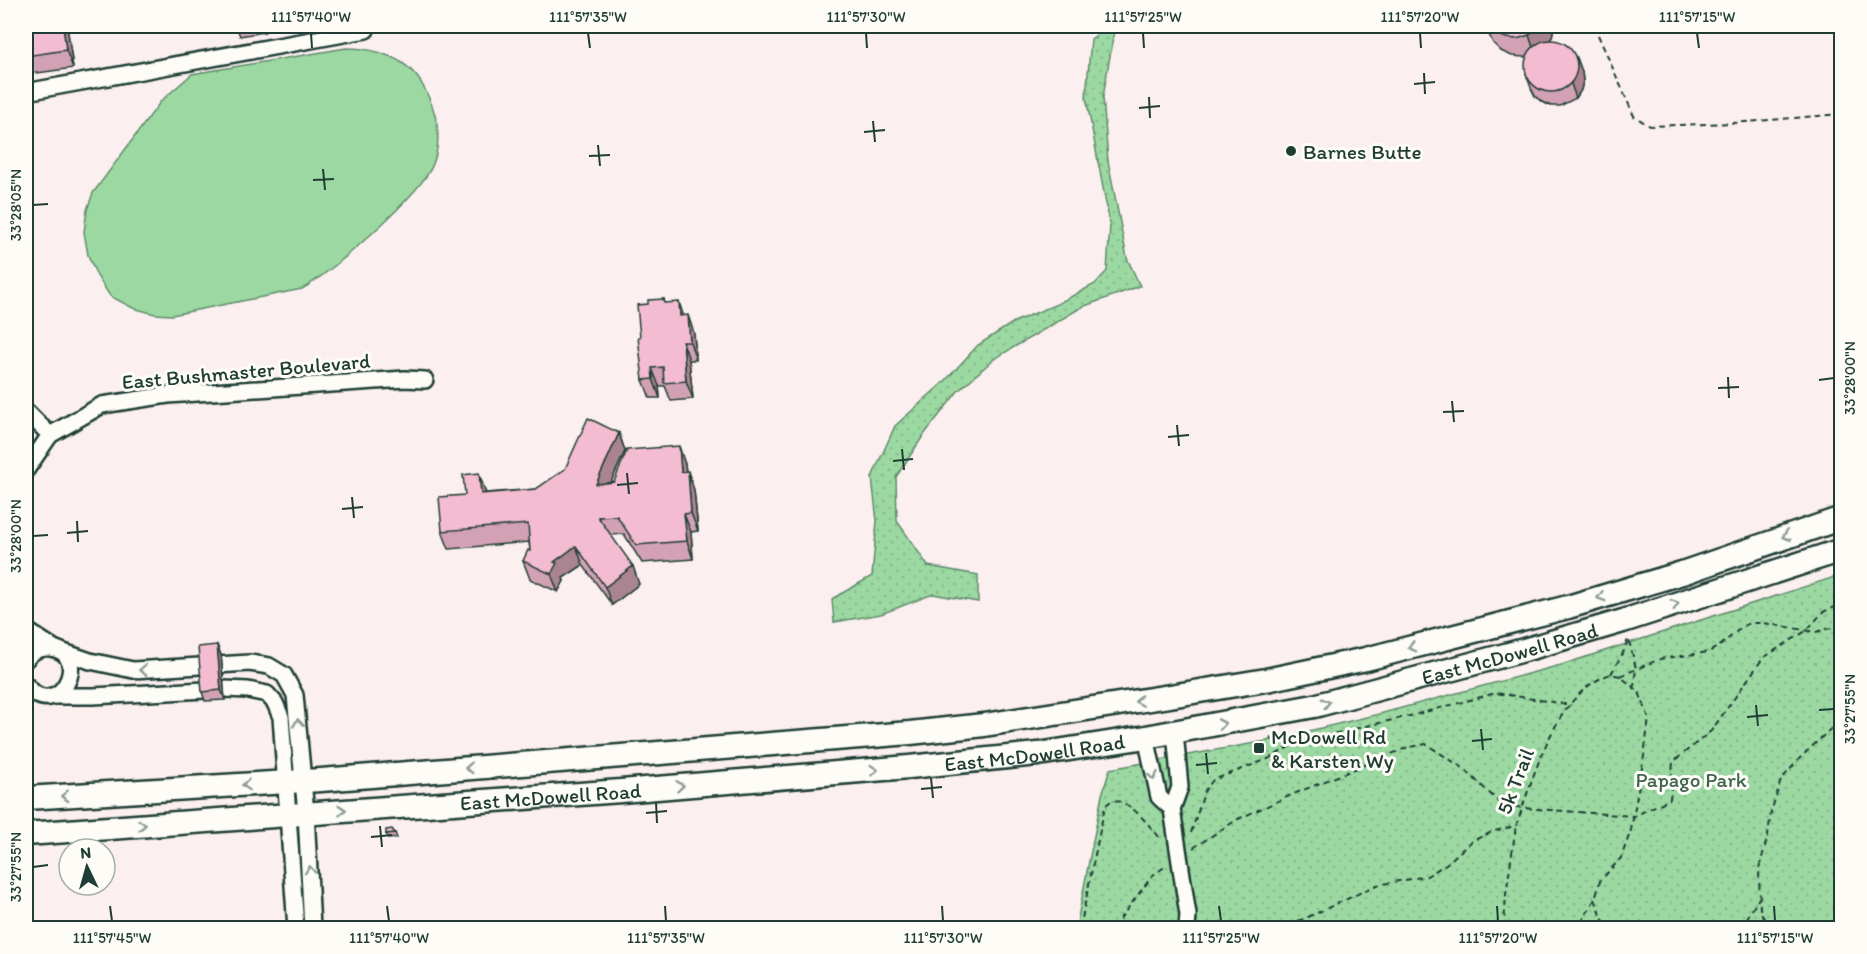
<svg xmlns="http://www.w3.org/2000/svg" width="1867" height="954" font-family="Itim,sans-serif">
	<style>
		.grass { fill: url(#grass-dots); stroke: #5e8b6b; stroke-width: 1.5 }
		.garden { fill: #9cd9a2; stroke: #5e8b6b; stroke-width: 1.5 }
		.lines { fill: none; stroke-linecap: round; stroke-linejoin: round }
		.street-casing { stroke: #1f3d34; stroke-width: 20 }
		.primary-casing { stroke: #1f3d34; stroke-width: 27 }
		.path { stroke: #1f3d34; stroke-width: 2; stroke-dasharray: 6 4.5; stroke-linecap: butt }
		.street { stroke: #fdfcf7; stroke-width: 15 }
		.primary { stroke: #fdfcf7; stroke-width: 22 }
		.wall { fill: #d2a2b4; stroke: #1f3d34; stroke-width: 1.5 }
		.shaded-wall { fill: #ab8492; stroke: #1f3d34; stroke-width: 1.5 }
		.building { fill: #f4bcd1; stroke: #1f3d34; stroke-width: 1.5 }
		.oneway { stroke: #8e9c96 }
		.ticks { fill: none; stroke: #1f3d34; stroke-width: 2 }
		.poi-dot { fill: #1f3d34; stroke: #fdfcf7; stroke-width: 2 }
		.labels { text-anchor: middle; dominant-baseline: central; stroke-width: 6; stroke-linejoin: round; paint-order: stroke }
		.poi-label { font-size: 21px; fill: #1f3d34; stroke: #fdfcf7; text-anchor: start }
		.street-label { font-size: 21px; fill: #1f3d34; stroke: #fdfcf7 }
		.park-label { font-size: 21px; fill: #3e6450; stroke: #fdfcf7 }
		.neatline { fill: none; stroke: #1f3d34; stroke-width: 2 }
		.ticks-label { font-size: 15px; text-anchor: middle; fill: #1f3d34 }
	</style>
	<defs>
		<pattern id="grass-dots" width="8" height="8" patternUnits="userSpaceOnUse" patternTransform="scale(1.5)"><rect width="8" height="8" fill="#9cd9a2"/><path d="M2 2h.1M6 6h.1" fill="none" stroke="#86bb8c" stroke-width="1.8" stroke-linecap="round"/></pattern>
	</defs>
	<rect width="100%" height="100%" fill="#fbefef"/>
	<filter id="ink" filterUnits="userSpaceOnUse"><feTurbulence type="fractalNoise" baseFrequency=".0167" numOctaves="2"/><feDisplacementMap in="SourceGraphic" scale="12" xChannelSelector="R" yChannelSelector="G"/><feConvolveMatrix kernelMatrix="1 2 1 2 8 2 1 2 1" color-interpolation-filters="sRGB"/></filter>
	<g filter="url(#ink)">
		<g class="grass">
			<path d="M1109,26H1115L1103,97L1108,161L1127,258L1140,286L1082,307L994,359L958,391L923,436L896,477L897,521L928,566L978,575V602L933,594L881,614L834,622L832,599L872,576L877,521L872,477L895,426L946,380L978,345L1014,322L1057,304L1095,284L1107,271L1110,225L1086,97L1091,39Z"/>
			<path d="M1841,575V928H1076L1102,795L1110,769L1272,740L1383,713L1561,665Z"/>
		</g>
		<path class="garden" d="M346,48C377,48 408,58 423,86C437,111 443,137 433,164C422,193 330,274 302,289L172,315L155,314L133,308L110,296L97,276L88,255L84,232L87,210L93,193L161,101L192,74Z"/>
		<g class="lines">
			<g class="street-casing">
				<g id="street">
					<path d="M26,92L366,30"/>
					<path d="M26,411L50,435"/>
					<path d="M26,470L50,435L102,405L168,395L405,379L425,380"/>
					<path d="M26,630L54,648"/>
					<path d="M55,649L90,661L133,670L250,663L269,666L284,675L295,695L306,813L312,928"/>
					<path d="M26,659C32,651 39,647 50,648C94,652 58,726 26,685"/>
					<path d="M51,696H93L224,689L248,690L267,694L275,703L281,717L296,928"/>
					<path d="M1175,732L1180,787L1172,809L1188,915L1187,928"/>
					<path d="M1146,737L1159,797L1172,809"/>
				</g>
			</g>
			<g class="primary-casing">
				<g id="primary">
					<path d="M26,798L321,780L910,733L984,725L1170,696L1266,680L1366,659L1568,607L1682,573L1842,518"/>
					<path id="s1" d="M26,834L621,791L909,767L1038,754L1146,737L1314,706L1524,650L1623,621L1842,550"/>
				</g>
			</g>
			<g class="path">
				<path d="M1598,35L1634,116L1650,126L1733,123L1842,114"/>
				<path d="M1629,641L1636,668L1634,687"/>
				<path d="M1611,674L1624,651L1628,639"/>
				<path d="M1620,676L1660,659L1709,652L1721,645L1743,626L1750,623H1764L1816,632L1842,625"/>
				<path d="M1270,737C1276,745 1285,743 1295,742"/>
				<path d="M1191,833L1205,790L1213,780L1268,759L1298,742L1414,715L1496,693L1571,705"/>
				<path d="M1193,848L1238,819L1296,793L1406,748L1426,744L1463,768L1501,804L1523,808L1634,816L1670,799L1673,762L1711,731L1763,658L1806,631L1823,612L1842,604"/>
				<path d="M1595,899L1603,920L1612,928"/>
				<path d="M1080,928L1105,806L1112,800C1133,802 1147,824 1161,839"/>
				<path d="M1113,928L1153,875L1166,866"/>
				<path d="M1220,928H1236"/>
				<path d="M1278,928L1306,918L1377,885L1427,876L1446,864L1472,841L1494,831L1516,826C1534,776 1555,692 1611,674L1620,676L1639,692L1649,718L1644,756L1631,830L1621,858L1600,881L1595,899L1578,928"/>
				<path d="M1504,928L1506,894L1516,826"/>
				<path d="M1741,928L1759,898"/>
				<path d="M1770,928L1760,912L1759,869L1768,835L1771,812L1781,780L1800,758L1842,718"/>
			</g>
			<use href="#street" class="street"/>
			<use href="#primary" class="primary"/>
		</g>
		<g class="wall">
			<path d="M26,26H67L73,68L30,74L27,66H26Z"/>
			<path d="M167,26H204L185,29L184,26L168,29Z"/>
			<path d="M236,26H264L265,32L240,36Z"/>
			<path d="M1485,26H1554L1552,37L1550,40L1577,58L1582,72L1583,81L1581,90L1576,98L1560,106H1551L1542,102L1535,96L1531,88L1526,74L1527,56L1524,57L1512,56L1501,51L1493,43Z"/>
			<path d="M664,299L665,303L684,315L694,333L696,360H689L693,399L671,401L665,386H659L660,398H650L643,380L648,304Z"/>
			<path d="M619,433L625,451L611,482L685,464L686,472L694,490L698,531L691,532L693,559L642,563L624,534L611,535L639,584L612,605L583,565L563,578L564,581L558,592L530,579L523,561L530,551L529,542L449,549L442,531L465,495L485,491L486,493L536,489Z"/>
			<path d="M217,645L221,655L225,700L205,701L202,692Z"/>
			<path d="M395,833L397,838L388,839L386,834Z"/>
		</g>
		<g class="shaded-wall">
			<path d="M63,26H67L73,68L66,50Z"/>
			<path d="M1540,26H1554L1552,37L1545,47L1535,54L1529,35Z"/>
			<path d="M1577,58L1582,72L1583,81L1581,90L1576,98L1571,84Z"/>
			<path d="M679,302L685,320L680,316Z"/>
			<path d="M688,315L694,333L696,360L690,342Z"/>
			<path d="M683,342L689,360L693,399L686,381Z"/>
			<path d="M652,368L659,386L660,398L653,379Z"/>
			<path d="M619,433L625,451L602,502L596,484Z"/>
			<path d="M679,446L685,464L688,490L681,472Z"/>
			<path d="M688,471L694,490L698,531L691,513Z"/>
			<path d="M479,473L485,491L487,512L481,494Z"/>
			<path d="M684,514L691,532L693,559L687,541Z"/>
			<path d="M576,546L583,565L563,578L564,581L558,592L551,574L554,562Z"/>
			<path d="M633,566L639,584L612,605L605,587Z"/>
			<path d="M217,645L221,655L225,700L221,690Z"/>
		</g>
		<g class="building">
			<path d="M26,26H63L66,50L26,56Z"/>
			<path d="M1487,26H1540L1538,28L1529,35L1517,39L1506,38L1495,33Z"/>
			<circle cx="1551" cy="66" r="26"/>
			<path d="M664,299V303L679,302L680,316L688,315L690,342H683L686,381L664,383L663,367L652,368L653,379L643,380L638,337H640L637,305L648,304V300Z"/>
			<path d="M588,418L619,433L596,484L614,482L627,450L679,446L681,472L688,471L691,513L684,514L687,541L636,545L617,516L598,517L633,566L605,587L576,546L554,562L557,563L551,574L523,561L528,550L530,551L528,524L442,531L439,497L465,495L463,475L479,473L481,494L536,489L565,469Z"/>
			<path d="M217,645L221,690L202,692L198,647Z"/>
			<path d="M392,829L395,833L386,834V830Z"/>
		</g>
		<defs><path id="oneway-chevron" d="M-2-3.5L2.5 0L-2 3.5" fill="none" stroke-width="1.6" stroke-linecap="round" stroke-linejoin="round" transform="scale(1.5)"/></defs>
		<g class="oneway">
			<use href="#oneway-chevron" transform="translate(1786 536) rotate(161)"/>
			<use href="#oneway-chevron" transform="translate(1601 597) rotate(164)"/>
			<use href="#oneway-chevron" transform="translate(1675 604) rotate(-18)"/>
			<use href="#oneway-chevron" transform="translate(1412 647) rotate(165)"/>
			<use href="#oneway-chevron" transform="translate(143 670) rotate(178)"/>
			<use href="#oneway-chevron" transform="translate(1139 701) rotate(171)"/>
			<use href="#oneway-chevron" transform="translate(1326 703) rotate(-15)"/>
			<use href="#oneway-chevron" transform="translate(298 723) rotate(-96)"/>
			<use href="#oneway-chevron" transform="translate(1222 724) rotate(-10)"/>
			<use href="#oneway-chevron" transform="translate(469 768) rotate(176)"/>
			<use href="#oneway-chevron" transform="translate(874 770) rotate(-5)"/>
			<use href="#oneway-chevron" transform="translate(1153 776) rotate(79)"/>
			<use href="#oneway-chevron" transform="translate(246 785) rotate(176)"/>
			<use href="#oneway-chevron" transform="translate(680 786) rotate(-5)"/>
			<use href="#oneway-chevron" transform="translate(65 796) rotate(177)"/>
			<use href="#oneway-chevron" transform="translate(342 810) rotate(-4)"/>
			<use href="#oneway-chevron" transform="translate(142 825) rotate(-4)"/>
			<use href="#oneway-chevron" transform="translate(310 870) rotate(-94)"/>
		</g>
	</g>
	<path class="ticks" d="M311,33L312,48M588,33L590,48M866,33L867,48M1143,33L1144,48M1420,33L1421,48M1697,33L1699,48M1424,73L1425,94M1414,84L1435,82M1149,97L1150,118M1139,108L1160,106M873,121L875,142M864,132L885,130M598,145L600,166M589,156L610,155M323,169L325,190M313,180L334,179M33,205L48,204M1728,377L1729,398M1819,380L1834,378M1718,388L1739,387M1452,401L1454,422M1443,412L1464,411M1177,425L1179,446M1168,437L1189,435M902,449L904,470M893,461L913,459M627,473L629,494M617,485L638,483M352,497L354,518M342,509L363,507M77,521L78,542M67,533L88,531M33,536L48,535M1756,705L1758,726M1819,710L1834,709M1747,717L1768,715M1481,729L1483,750M1472,741L1492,739M1206,753L1208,774M1196,765L1217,763M931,778L933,798M921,789L942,787M656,802L657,823M646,813L667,811M380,826L382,847M371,837L392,835M33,867L48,865M110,906L112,921M387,906L389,921M665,906L666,921M942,906L943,921M1219,906L1221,921M1497,906L1498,921M1774,906L1775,921"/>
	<g class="poi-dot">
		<circle cx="1291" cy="151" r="6"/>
		<rect x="1253" y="742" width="12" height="12" rx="3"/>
	</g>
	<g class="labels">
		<g class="poi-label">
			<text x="1303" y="151">Barnes Butte</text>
			<text x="1271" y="736">McDowell Rd<tspan x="1271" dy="24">&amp; Karsten Wy</tspan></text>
		</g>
		<g class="street-label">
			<text transform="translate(246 371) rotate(-5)">East Bushmaster Boulevard</text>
			<text stroke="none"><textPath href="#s1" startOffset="1498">East McDowell Road</textPath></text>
			<text stroke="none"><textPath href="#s1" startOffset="1012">East McDowell Road</textPath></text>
			<text transform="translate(1515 781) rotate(-69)">5k Trail</text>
			<text stroke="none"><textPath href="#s1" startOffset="526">East McDowell Road</textPath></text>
		</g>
		<g class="park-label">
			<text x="1691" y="779">Papago Park</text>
		</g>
	</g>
	<rect width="1867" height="954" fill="none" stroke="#fdfcf7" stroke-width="66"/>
	<g transform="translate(87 867) rotate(355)"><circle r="28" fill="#fdfcf7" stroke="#a4b0a9" stroke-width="1.5"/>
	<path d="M0-4.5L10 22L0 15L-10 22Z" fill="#1f3d34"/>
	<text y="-9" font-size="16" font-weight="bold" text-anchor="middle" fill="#1f3d34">N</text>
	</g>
	<rect x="33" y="33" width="1801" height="888" class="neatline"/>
	<g class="ticks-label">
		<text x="311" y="22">111°57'40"W</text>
		<text x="588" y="22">111°57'35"W</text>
		<text x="866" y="22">111°57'30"W</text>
		<text x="1143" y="22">111°57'25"W</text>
		<text x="1420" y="22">111°57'20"W</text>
		<text x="1697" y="22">111°57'15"W</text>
		<text transform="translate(16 205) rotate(-90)" y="5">33°28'05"N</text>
		<text transform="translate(1850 378) rotate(-90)" y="5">33°28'00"N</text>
		<text transform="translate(16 536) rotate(-90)" y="5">33°28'00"N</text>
		<text transform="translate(1850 709) rotate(-90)" y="5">33°27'55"N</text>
		<text transform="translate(16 867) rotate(-90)" y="5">33°27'55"N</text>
		<text x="112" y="943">111°57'45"W</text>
		<text x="389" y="943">111°57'40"W</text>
		<text x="666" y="943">111°57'35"W</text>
		<text x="943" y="943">111°57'30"W</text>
		<text x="1221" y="943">111°57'25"W</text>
		<text x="1498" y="943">111°57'20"W</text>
		<text x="1775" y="943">111°57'15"W</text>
	</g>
</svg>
